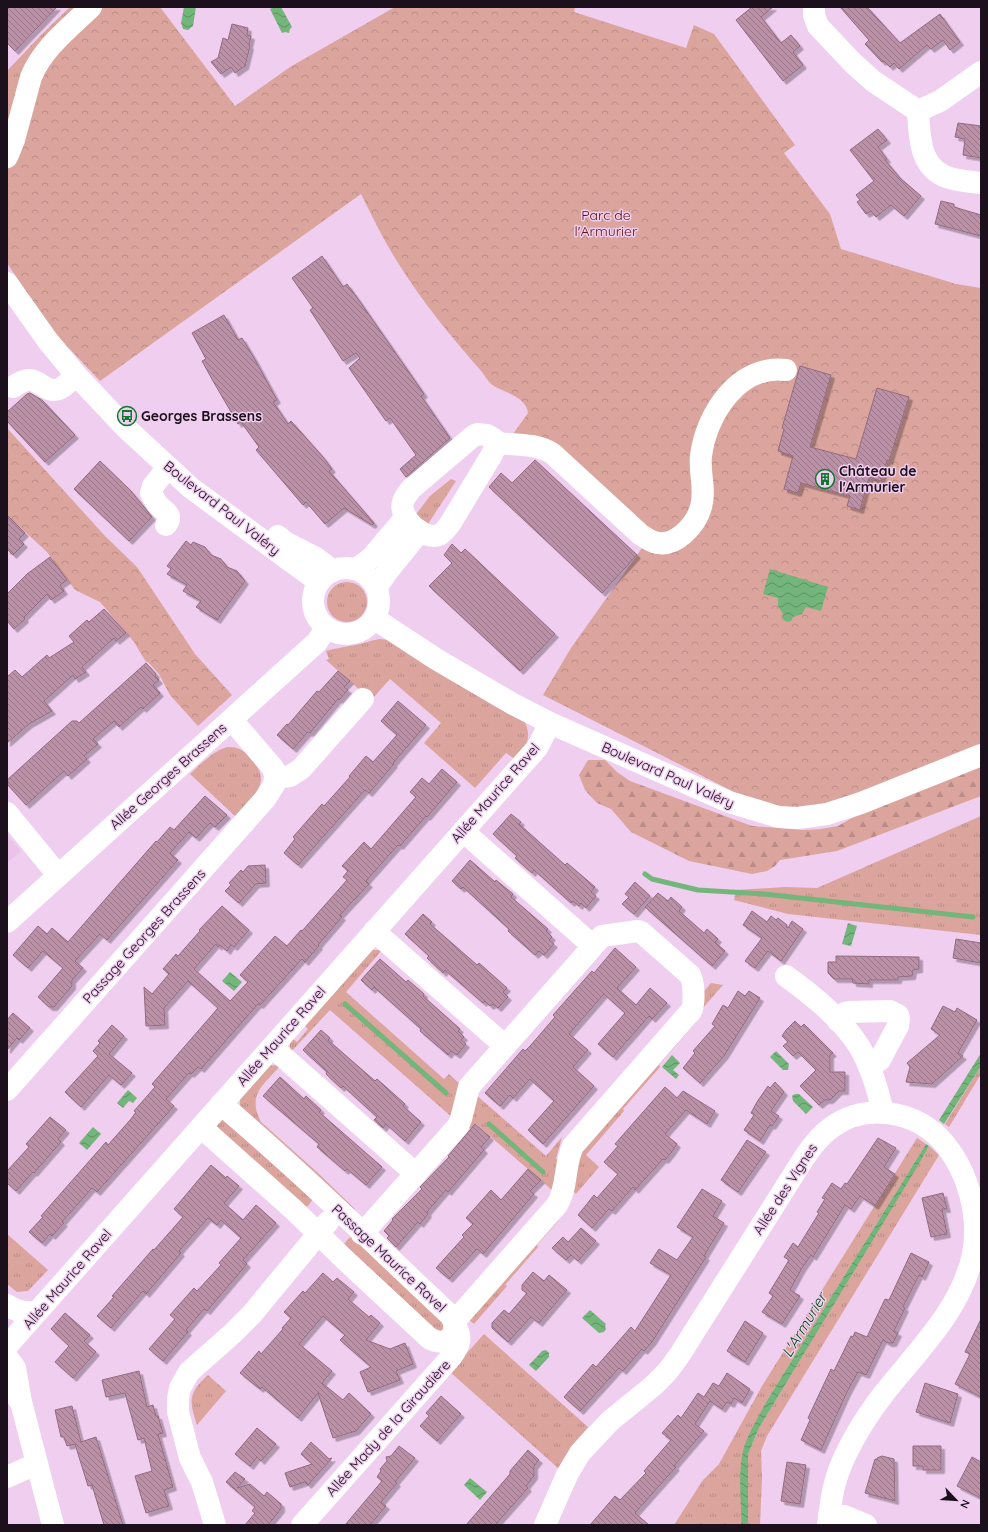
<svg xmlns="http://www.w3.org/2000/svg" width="988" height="1532" font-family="Quicksand,sans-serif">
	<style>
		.built { fill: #ebc3ea }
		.grass { fill: url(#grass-tufts) }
		.forest { fill: url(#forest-firs) }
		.park { fill: url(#park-crowns) }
		.water { fill: url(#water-waves) }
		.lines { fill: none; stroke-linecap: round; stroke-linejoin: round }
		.stream { stroke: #74b57c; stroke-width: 5 }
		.building { fill: url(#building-back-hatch); stroke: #936a7f; filter: url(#shadow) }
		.minor { stroke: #fff; stroke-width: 22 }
		.labels { text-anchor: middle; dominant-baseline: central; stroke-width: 3; stroke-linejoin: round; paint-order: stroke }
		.park-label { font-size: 14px; fill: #5c0f0e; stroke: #f0ceef }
		.poi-label { font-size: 14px; font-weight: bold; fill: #1c101c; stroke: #f0ceef; text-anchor: start }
		.street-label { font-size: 14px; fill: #1c101c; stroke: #f0ceef }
		.water-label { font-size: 15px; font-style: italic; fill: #004d17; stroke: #f0ceef }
	</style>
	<defs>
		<pattern id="grass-tufts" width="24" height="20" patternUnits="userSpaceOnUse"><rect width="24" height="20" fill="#dba49d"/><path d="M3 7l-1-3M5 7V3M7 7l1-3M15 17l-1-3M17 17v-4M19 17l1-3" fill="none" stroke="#bb8c87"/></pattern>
		<pattern id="forest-firs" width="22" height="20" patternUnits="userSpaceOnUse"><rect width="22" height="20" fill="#dba49d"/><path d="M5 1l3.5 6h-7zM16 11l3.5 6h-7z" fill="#bb8c87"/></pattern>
		<pattern id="park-crowns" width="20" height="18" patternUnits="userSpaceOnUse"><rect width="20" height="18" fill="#dba49d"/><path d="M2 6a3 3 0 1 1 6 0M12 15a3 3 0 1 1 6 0" fill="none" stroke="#bb8c87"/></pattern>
		<pattern id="water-waves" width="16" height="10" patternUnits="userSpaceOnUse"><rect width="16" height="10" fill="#74b57c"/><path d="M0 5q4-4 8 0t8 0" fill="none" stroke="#5e9265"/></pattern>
		<pattern id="building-back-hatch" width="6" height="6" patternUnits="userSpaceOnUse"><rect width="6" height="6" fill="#bc91a7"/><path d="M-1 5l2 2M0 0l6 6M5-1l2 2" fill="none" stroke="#987587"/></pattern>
		<filter id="shadow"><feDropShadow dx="3.5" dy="3.5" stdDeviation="0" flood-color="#0004"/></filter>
	</defs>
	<rect width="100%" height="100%" fill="#f0ceef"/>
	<path class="built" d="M7,835L21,851L7,863Z"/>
	<g class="grass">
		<path d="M70,7H82L7,137V71L41,35Z"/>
		<path d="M451,479L456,481L426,527L414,517L430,496Z"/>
		<circle cx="347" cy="602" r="20"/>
		<path d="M380,639L388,640L525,722C532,740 526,745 516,760L506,753L475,788L424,743L441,723L390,679L371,700L326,660L329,659L326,651C336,648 345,647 355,645C363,644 371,640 380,639Z"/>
		<path d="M227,747C239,747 244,750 251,759C274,783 252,797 235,816L190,774C201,764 213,751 227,747Z"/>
		<path d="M981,816V935L788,914L734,900L736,890L785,887L817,888Z"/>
		<path d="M365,950H382L346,992L444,1079L449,1074L461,1085L454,1119L330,1010L290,1053V1042L293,1039L297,1042L308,1029L301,1022Z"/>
		<path d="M711,983L723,985L702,1009L701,995Z"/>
		<path d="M693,1019L696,1022L659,1065L660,1067L623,1109L624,1111L586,1155L599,1167L576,1194L569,1187L577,1151Z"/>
		<path d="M281,1065C265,1084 246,1094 261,1122L318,1173L355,1209L349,1215L240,1111V1095L262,1066Z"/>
		<path d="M981,1066V1074L949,1127L945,1124Z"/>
		<path d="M474,1093L546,1156L562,1137L556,1159L560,1160L553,1191L476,1124L471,1129L467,1126Z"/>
		<path d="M217,1120H223L313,1199L308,1206L302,1207L217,1129L216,1121Z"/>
		<path d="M917,1138L926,1144L766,1402L745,1446L743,1454L741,1475V1525H674L703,1480L719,1464L762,1386Z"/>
		<path d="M929,1146L939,1155L767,1436L761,1451L762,1478L760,1525H748V1454L759,1428Z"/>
		<path d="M556,1217L559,1220L537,1245L538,1247L505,1285L507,1286L474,1324L468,1319Z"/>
		<path d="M7,1234L48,1270L28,1291L17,1292L7,1284Z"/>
		<path d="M354,1237L447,1320L439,1337L344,1244L349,1238Z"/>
		<path d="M484,1334L588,1427L571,1447L558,1468L450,1372Z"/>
		<path d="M208,1375L226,1391L197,1425C189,1401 188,1393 208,1375Z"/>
	</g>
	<path class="forest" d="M588,760H605L617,772L630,781L752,826L804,830L821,829L838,826L852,818L981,767V796L837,851L780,860L775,866L767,871L752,874L689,861L631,832L611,809L597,803L585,790L579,775Z"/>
	<g class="park">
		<path d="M104,7H160L235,106L290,67L395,7H575L574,12L686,48L694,25L714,34L795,145L784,153L830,214L841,249L956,284L981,288V748L864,796L796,809L772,805L734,792L543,695L571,648L652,534L513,434L528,413C526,395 503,393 491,384C488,381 485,376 482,372C453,339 424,304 400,266C385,243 373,218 361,194L100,381L50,328L7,263V170L15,160L33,96L50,60L97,12Z"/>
		<path d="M7,428L105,536L137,567L195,654L232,695L198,726L170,695L159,674L148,662H146L134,642L100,602L75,590L47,552L7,515Z"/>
	</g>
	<g class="water">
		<path d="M184,7H196L193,26L188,30L183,29L181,23Z"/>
		<path d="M274,7H281L292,27L290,29L289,33L285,32L282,33L270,9Z"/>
		<path d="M770,569L828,587L821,611L806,607L802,614L793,617L791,621C788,623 784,621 782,618L783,614L778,606V598L763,594Z"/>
		<path d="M848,923L857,926L851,946L842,944Z"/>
		<path d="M230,972L242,982L234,991L222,981Z"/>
		<path d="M776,1051L789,1064L788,1070H783L770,1057Z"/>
		<path d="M981,1053V1066L944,1124L939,1120Z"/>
		<path d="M672,1055L680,1063L673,1070L679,1075L676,1079L662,1067Z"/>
		<path d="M128,1090L137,1098L133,1103L129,1101L123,1108L117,1103Z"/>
		<path d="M795,1094H799L813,1107L806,1114L793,1101L792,1096Z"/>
		<path d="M93,1127L101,1134L87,1150L79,1143Z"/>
		<path d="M926,1144L929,1146L916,1169L759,1428L748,1454V1525H741C742,1500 737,1472 744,1447C749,1432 759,1416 766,1402Z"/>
		<path d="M590,1310L606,1324L605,1326L606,1329L604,1332L599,1333L582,1318Z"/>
		<path d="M546,1350L549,1353V1357L536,1371L529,1365L542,1351Z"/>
		<path d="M470,1478L487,1492L480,1500L464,1485Z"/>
	</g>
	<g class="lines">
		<g class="stream">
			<path d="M645,874L652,879L698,890L764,894L973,917"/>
			<path d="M345,1004L446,1093"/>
			<path d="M489,1124L543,1172"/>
		</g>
	</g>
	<g class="building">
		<path d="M7,7H57L15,51L7,43Z"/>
		<path d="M752,7H773L761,17L781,43L791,35L800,46L793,52L803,65L783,81L736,20Z"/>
		<path d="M840,7H867L900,43L940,14L960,42L950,50L943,40L931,49L927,45L899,69L894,63L890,67L884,61L882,62L865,44L869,40Z"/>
		<path d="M232,24L248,28L247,35L251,36L249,45L250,46L245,66L235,73L231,67L221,74L211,62L218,58L223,38L228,40Z"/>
		<path d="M958,123L981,126V158L963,155L965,139L955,137Z"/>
		<path d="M878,129L887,140L878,147L887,159L885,160L900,178L921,196L904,216L891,205L876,217L871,211L866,214L857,202L860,200L856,195L874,181L850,150Z"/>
		<path d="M941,201L954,204V207L981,215V236L935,224Z"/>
		<path d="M322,256L343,287L347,284L358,299L424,394L421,396L450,438L406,477L400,469L416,455L390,418L386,421L349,368L360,358L356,353L343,361L310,310L313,308L292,278Z"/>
		<path d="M224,315L238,340L242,338L254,358L277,400L273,402L288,424L291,421L323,457L332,469L329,471L374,523L372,525L344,508L325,524L306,502L303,505L256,450L259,447L241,422L238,424L213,381L202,361L206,359L192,333Z"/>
		<path d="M800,366L831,375L810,447L856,459L877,388L909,397L889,461L887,460L881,481L869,477L860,510L847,506L850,496L801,483L798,493L784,489L793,456L778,451L784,429L782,428Z"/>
		<path d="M30,393L42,400L75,435L45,462L7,421V412L27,394Z"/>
		<path d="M535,460L637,555L602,593L489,487L501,473L512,483Z"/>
		<path d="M100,461L131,491L152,517L129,541L74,489Z"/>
		<path d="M7,515L25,533L19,539L24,544L13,555L8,550L7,551Z"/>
		<path d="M186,541L191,545L193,542L205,547L211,555L221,559L227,567L237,571L245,581L217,620L196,607L201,601L183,591L187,585L167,574L171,569L167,566Z"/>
		<path d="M452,544L461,553L465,549L555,634L520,671L429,586L452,563L444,555Z"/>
		<path d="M50,557L67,580L60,585L64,591L51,600L47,594L24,617L25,619L14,629L7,621V594L27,574Z"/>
		<path d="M104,609L126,633L116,641L114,638L82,667L86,672L75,679L73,675L44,701L52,711L29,724L7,743V677L15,670L22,677L47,655L49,658L74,642L69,636L87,620L89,622Z"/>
		<path d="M146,663L156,674L155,676L159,680L153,685L160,693L143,709L141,707L119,727L114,721L93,739L98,744L84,756L87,759L68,776L64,771L26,805L7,784V780L72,721H77L79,723Z"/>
		<path d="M338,671L350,681L344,687L348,690L339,700L338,699L310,733L308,732L293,749L277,735L287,724L288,725L317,691L319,692Z"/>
		<path d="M398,701L426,725L393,763L394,764L369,793L365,790L298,865L284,853L295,839L293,837L322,804L324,806L350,777L349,776L366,756L373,762L397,735L381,721Z"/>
		<path d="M442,769L457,782L427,817L426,816L400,846L398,845L366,881L369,884L340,915L342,917L318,945L319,946L305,962L302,959L260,1005L258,1004L201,1069L198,1067L191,1074L189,1073L166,1099L174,1106L97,1192L92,1188L62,1222L64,1223L52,1236L50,1234L42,1243L29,1232L43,1217L41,1216L106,1142L108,1145L131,1119L136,1112L134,1111L155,1087L152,1084L218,1008L188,981L164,1008L165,1025L146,1026L144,987L152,994L169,974L163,969L176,954L178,956L200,931L199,930L222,906L249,930L234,947L231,945L227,951L220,945L218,947L216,944L194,969L230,1001L248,982L240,975L275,936L287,946L301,930L302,931L347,880L343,877L348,871L342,866L364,842L371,849L416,797L410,792L422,778L429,784Z"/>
		<path d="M205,796L227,815L215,827L210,823L196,838L189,832L170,853L178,860L107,940L100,934L75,961L83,968L72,980V986L54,1007H49L38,997L63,968L43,951L28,968L13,955L38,926L47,934L52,928L68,942L156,841L157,842L170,827L174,830Z"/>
		<path d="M511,814L521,822L519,824L547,849L565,865L567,863L595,887L591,892L596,896L586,908L581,903L579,906L573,901L571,903L534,870L532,873L515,858L517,856L493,834Z"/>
		<path d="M470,860L495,882L496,880L513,894L511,897L548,929L546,931L552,937L549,940L554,944L544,955L539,951L535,955L508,931L509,929L463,887L461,889L452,881Z"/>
		<path d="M265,865L266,883L256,884L239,903L225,891L231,885L229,883L241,870L243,872L248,866Z"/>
		<path d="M635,882L650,896L634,914L622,904L629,897L625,894Z"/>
		<path d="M658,893L668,901L671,897L682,907L679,911L704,933L707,929L718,939L715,942L725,951L712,966L645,907Z"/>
		<path d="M752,911L767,922L771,916L776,920L778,918L787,925L786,927L788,928L792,921L803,929L781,961L768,951L755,968L745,961L762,938L743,925Z"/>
		<path d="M423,914L432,922L430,924L477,965L479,963L507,988L503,992L508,997L498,1008L493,1004L490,1006L485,1001L483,1003L445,970L443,973L427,958L429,956L405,934Z"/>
		<path d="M956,939L981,943V963L953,958Z"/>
		<path d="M615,948L636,967L617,988L636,1005L650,988L667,1003L652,1019L649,1016L613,1057L598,1044L625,1013L604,994L569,1034L588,1050L573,1067L594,1086L543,1144L528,1130L554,1101L530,1079L513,1098L510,1095L500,1106L485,1093L523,1049L525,1051L531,1045L555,1017L553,1015L592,971L594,973Z"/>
		<path d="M836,956L919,957V969L913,970L912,976L898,977V980H869V984L853,983L852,979H834L828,973V962H836Z"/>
		<path d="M380,959L406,982L408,980L424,994L423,996L460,1029L458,1031L464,1037L461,1040L466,1044L457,1055L451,1051L448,1055L420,1031L421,1029L374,987L372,990L361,980Z"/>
		<path d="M738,991L745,996L749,991L760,998L724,1056L700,1083L683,1068L695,1053L693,1051L715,1026L712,1024L723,1005L728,1008Z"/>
		<path d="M943,1006L955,1012L957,1008L977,1020L958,1053L963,1056L932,1084L906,1082L910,1067L907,1063L940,1035L931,1029Z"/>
		<path d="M13,1013L30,1028L19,1040L17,1038L7,1050V1020Z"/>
		<path d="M795,1021L801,1027L804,1024L833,1053L830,1055V1072H845V1091H839L830,1100H825L819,1105L800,1086L816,1070L798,1052L793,1056L783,1046L788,1042L782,1036L786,1030Z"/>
		<path d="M112,1025L124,1036L109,1054L132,1073L121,1085L109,1075L81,1107L65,1092L98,1056L93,1051L100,1043L98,1041Z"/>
		<path d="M321,1030L330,1038L328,1040L375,1081L377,1079L405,1104L403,1106L421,1122L405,1141L386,1124L383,1128L374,1120L377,1117L343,1086L341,1088L326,1074L327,1072L303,1050Z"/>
		<path d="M280,1077L304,1099L306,1096L321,1110L319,1112L382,1167L366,1185L347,1169L345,1171L317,1147L319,1144L263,1096Z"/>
		<path d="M775,1082L784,1092L771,1111L779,1116L772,1126L770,1125L760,1141L744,1130L754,1115L751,1113L757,1102L768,1086L770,1088Z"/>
		<path d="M665,1087L677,1098L683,1091L715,1111L707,1124L686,1110L665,1134L677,1144L671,1153L665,1160L663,1159L635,1190L633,1187L612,1211L609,1209L592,1228L578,1215L594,1195L597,1198L618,1174L604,1162L618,1146L615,1144Z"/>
		<path d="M50,1117L66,1130L58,1139L61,1142L34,1173L33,1172L16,1191L7,1183V1171L29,1147L26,1144Z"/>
		<path d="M475,1124L490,1137L481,1147L484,1150L448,1192L446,1190L427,1212L428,1214L420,1224L418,1222L396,1247L387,1238L389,1236L384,1231L393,1220L392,1219L422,1189L420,1187L449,1157L448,1156Z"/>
		<path d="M878,1138L896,1148L884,1167L895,1174L875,1206L860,1196L851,1209L845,1205L813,1257L811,1255L802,1268L790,1290L800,1296L782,1324L762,1312L773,1296L769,1293L789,1260L784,1257L793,1243L798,1247L819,1213L817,1212L825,1199L822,1198L832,1183L841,1189L845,1183L847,1184Z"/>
		<path d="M747,1140L766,1152L738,1192L721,1180Z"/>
		<path d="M211,1165L226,1178L227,1176L239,1186L224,1203L243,1220L256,1205L276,1223L243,1260L247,1264L207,1311L204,1309L186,1330L188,1332L163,1361L149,1349L175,1319L170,1315L194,1288L197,1291L221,1265L219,1263L241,1238L221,1220L217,1225L208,1218L179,1251L181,1253L146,1294L143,1291L111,1328L97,1316L114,1297L112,1296L153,1249L154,1250L183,1217L174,1209Z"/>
		<path d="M528,1169L541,1180L530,1191L534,1194L483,1254L477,1249L449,1279L436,1268L464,1237L462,1235L473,1224L466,1218L491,1190L501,1200Z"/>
		<path d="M702,1189L722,1201L713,1216L724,1223L704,1256L706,1257L652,1342L644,1351L642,1349L623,1371L619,1368L580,1411L564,1397L593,1364L596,1367L631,1327L635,1331L671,1275L650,1263L659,1249L677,1260L693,1237L677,1227Z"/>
		<path d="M943,1193L947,1209H942L947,1234L931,1237L922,1198Z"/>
		<path d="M581,1228L596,1241L578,1261L571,1255L566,1260L552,1248L563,1237L568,1242Z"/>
		<path d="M911,1253L929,1262L922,1277L919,1275L903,1307L905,1308L894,1331L898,1333L893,1343H888L883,1340L866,1375L858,1372L847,1392L821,1450L801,1440L810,1420L808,1418L831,1369L834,1371L851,1336L853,1337L855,1332L867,1337L885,1299L889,1300Z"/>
		<path d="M533,1272L544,1281L549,1275L567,1290L539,1323L531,1317L508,1342L492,1328V1323L504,1310L509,1314L527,1293L522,1290V1285Z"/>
		<path d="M323,1273L333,1282L337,1278L354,1292L348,1299L369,1317L371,1315L380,1323L366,1340L390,1349L405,1343L413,1364L396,1371L400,1380L368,1392L360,1372L371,1367L340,1340L345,1335L323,1316L299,1344L332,1371L322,1383L343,1400L349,1393L371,1414L356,1431L333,1438L318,1393L298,1418L262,1387L260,1389L240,1373L259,1351L261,1354L283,1329L282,1328L291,1318L284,1312L303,1291L305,1293Z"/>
		<path d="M65,1313L90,1335L84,1341L96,1352L73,1378L55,1362L69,1346L51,1329Z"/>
		<path d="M981,1319V1397L955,1384L970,1354L965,1352Z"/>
		<path d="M745,1321L763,1333L745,1362L727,1351Z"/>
		<path d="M139,1371L147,1407L153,1405L156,1416H158L163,1433L158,1434L173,1487L164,1490L169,1506L146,1513L135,1476L152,1471L144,1438L138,1440L125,1393L106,1397L102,1380Z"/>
		<path d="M727,1373L750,1389L742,1403L734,1398L731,1404L727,1402L722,1409L710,1401L695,1424L704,1431L674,1466L676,1467L635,1513L649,1525H590L615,1496L620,1500L646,1473L644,1471L671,1440L662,1433L678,1415L681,1418L698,1393L704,1397L713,1383L719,1386Z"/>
		<path d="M925,1383L958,1394L950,1423L916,1412Z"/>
		<path d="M441,1396L461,1414L437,1441L420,1426L429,1416L426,1413Z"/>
		<path d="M72,1406L81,1442L96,1437L123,1525H104L92,1485L88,1486L75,1444L67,1446L64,1437H61L55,1410Z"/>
		<path d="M257,1428L276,1444L261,1461L257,1457L250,1466L235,1454Z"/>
		<path d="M311,1442L329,1459L332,1458L308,1485L305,1482L290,1487L285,1473L312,1464L301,1454Z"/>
		<path d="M399,1446L415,1458L395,1482L397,1483L381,1502L386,1506L370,1525H345L382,1481L377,1477L381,1471L380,1469L387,1461L386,1457L391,1456Z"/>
		<path d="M913,1446H941V1470H923V1466H913Z"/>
		<path d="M528,1450L539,1460L534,1466V1476L526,1486L528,1488L495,1525H466L510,1474V1471Z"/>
		<path d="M882,1456L894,1459L895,1501L865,1493L875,1459L877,1460V1458Z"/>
		<path d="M972,1457L981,1462V1498L957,1486Z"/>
		<path d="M787,1462L806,1465L800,1504L781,1501Z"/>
		<path d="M235,1472L245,1479L237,1488L250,1484L264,1496L267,1492L281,1504V1509L268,1525H245L255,1513L252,1511L255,1507L226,1482Z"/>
	</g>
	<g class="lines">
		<g class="minor">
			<path d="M814,7V15L818,26L853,63L873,81L918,111L940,101L981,72"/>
			<path d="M918,111C920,139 919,171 953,179C962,181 972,182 981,183"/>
			<path d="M7,157L14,140L31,77C43,48 69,28 91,7"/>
			<path d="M7,283L48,341L76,375L126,428L191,488L319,582"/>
			<path d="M13,387C39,368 40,395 59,389C65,387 71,379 76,375"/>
			<path d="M477,434L487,435L494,439L495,448L491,456L450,524C447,528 443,533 439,535C423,541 398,517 403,502C404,497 408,493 411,489L472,437Z"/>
			<path d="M495,443C514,445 537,443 553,454L641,535C645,537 650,541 654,542C675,549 696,525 701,507C706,489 699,474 701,456C706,415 738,364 786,370"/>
			<path d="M166,525C174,515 165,512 158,505C155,501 153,497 151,493L153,486L168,467"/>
			<path d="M278,536L285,542L316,558L333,571"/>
			<circle cx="346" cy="601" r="33"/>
			<path d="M356,569L371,558L405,518"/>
			<path d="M377,587L387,572L420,531"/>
			<path d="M375,619L436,659L513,704L550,723L729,802L779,817L797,818L827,814L861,803L981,755"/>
			<path d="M275,778L290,776L301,769L363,699"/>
			<path d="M7,813L58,875"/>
			<path d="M463,831L593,946"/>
			<path d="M7,922L317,642L326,628"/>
			<path d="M374,931L505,1046"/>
			<path d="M786,976C812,995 841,1018 859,1046C871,1066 878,1090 883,1113"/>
			<path d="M838,1021L845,1013L849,1012L890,1011L898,1015L899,1019L898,1026L885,1050L880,1060L869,1067"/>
			<path d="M272,1047L416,1174"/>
			<path d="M7,1090L265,799L274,785L275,775L273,768L232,720"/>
			<path d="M201,1127L295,1211L343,1258L429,1338C447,1349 462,1332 450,1315C374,1244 300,1171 221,1104"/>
			<path d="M362,1234L458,1126L461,1119L469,1087L602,936L638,931L641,932L690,975C694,982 695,1004 691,1011L573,1146C564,1164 568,1187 557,1205L454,1322"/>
			<path d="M7,1305C16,1312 26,1313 37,1312"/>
			<path d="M7,1346L537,748L550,723"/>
			<path d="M7,1357L15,1368L21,1402L7,1385"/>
			<path d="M21,1402L53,1525"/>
			<path d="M7,1477L36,1464"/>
			<path d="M829,1515L844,1516L866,1525"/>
			<path d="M215,1525L202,1482L190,1458L178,1412V1399L180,1388L189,1372L232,1334L252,1314L328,1222"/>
			<path d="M302,1525L452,1356C459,1346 463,1337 455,1326"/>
			<path d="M545,1525L567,1475L580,1453L610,1421L653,1386L667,1372L679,1356L804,1158C812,1146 820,1135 832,1127C867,1102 917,1111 944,1143C969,1173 980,1217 973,1254C961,1311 916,1352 882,1396C865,1418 842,1455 835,1483C831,1497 830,1511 828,1525"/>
		</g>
	</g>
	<defs>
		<g id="bus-ring" transform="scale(1)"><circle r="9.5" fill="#f0ceef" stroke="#0e792d" stroke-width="1.5"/><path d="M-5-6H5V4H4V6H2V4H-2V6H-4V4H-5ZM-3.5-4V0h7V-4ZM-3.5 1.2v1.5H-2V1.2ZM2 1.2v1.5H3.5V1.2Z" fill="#0e792d"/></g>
		<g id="building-ring" transform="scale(1)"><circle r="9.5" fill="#f0ceef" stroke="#0e792d" stroke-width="1.5"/><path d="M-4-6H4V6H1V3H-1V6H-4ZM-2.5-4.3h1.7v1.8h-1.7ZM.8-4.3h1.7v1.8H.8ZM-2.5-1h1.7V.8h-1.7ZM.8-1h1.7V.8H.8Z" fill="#0e792d"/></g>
	</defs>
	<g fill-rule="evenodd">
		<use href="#bus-ring" x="127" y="416"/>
		<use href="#building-ring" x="825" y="479"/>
	</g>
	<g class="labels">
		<g class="park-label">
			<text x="606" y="215">Parc de<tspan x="606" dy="16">l'Armurier</tspan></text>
		</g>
		<g class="poi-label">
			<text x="141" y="416">Georges Brassens</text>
			<text x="839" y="471">Château de<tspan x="839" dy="16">l'Armurier</tspan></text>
		</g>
		<g class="street-label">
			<text transform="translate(222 508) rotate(38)">Boulevard Paul Valéry</text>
			<text transform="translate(668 775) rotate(24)">Boulevard Paul Valéry</text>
			<text transform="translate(168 776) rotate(-42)">Allée Georges Brassens</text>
			<text transform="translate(495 793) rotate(-49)">Allée Maurice Ravel</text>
			<text transform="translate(144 936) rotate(-48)">Passage Georges Brassens</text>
			<text transform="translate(281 1036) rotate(-49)">Allée Maurice Ravel</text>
			<text transform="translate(785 1189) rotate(-57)">Allée des Vignes</text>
			<text transform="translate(389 1258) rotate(43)">Passage Maurice Ravel</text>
			<text transform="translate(67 1279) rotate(-49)">Allée Maurice Ravel</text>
			<text transform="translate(388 1428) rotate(-48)">Allée Mady de la Giraudière</text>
		</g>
		<g class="water-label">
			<text transform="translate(804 1325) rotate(-59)">L'Armurier</text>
		</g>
	</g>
	<rect width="988" height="1532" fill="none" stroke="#1c101c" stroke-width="16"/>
	<g transform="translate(956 1500) rotate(115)" stroke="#f0ceef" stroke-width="3" paint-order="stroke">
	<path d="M0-3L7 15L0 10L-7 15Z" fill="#1c101c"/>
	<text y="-6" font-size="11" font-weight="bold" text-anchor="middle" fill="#1c101c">N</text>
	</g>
</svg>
